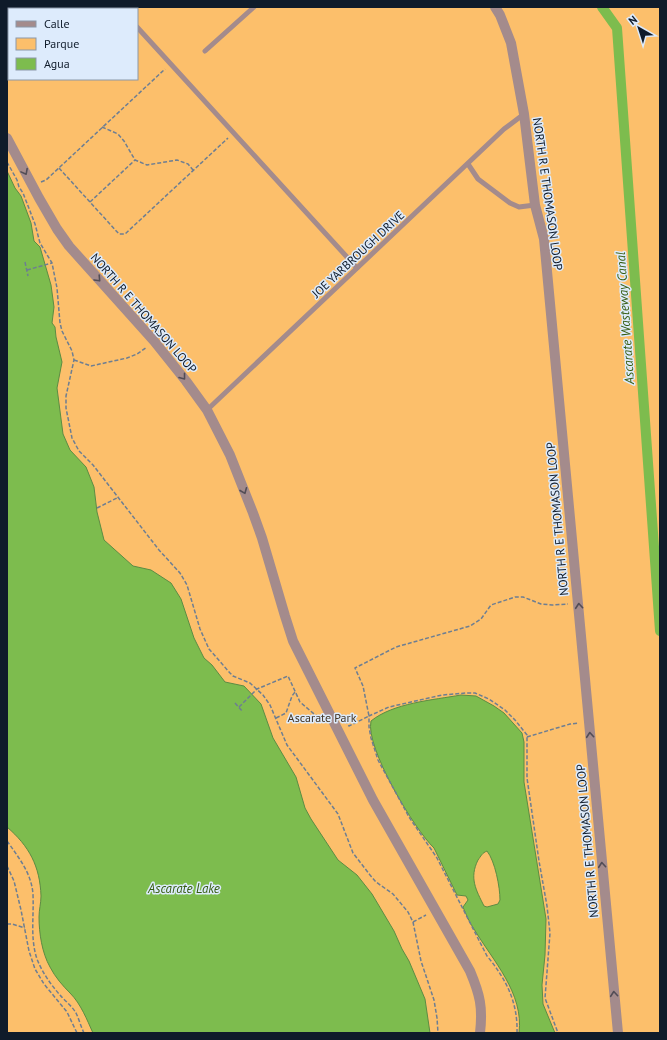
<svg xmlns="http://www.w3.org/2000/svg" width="667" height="1040" font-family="'PT Sans',sans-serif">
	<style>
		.green { fill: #fcbf6b; fill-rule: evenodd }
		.water { fill: #7dbc4e; stroke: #5c8c43; fill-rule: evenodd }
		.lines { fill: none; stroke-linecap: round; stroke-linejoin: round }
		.canal { stroke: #7dbc4e; stroke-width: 10 }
		.path { stroke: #6d7e92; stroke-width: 1.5; stroke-dasharray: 4 2; stroke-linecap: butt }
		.lane { stroke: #a48b8c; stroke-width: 5 }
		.street { stroke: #a48b8c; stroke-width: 10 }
		.oneway { stroke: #524d56 }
		.labels { text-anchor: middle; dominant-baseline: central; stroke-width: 3; stroke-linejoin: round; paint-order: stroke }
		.street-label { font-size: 12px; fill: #0f1b2a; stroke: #ddebfc }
		.park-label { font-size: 12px; fill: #433421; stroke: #ddebfc }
		.water-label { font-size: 13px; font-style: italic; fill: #355c10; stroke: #ddebfc }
	</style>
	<rect width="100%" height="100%" fill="#cadff8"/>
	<path class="green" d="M7,7H660V1033H7ZM9,9H137V79H9Z"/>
	<g class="water">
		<path d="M7,171L15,188L21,196L31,223L34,241L40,247L51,285L54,307L52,323L55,327L56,337L62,362L57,388L63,434L70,450L86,467L94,487L97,512L104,540L133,566L151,570L171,583L181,599L194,638L204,658L212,665L225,682L244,686L261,704L273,738L296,777L305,808L311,819L338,860L357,875L372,894L394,931L402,949L409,961L425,999L430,1033H93C87,1020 81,1004 70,993C63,986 55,977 50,967C42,953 39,933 39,917C39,910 41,903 41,896C40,866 29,846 7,827Z"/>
		<path d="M461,695L476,696L494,706L504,713L522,733L524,742V782L546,919L545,955L542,985L543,1004L555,1033H519C524,993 493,961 474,929C469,922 466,914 463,907L468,900L466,896L457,895L434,848C414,829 365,747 371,721C393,703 433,700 461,695ZM487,851C495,861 500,887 500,900L498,904L487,907L484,906C476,890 469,878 478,860C481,856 482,853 487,851Z"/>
	</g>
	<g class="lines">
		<path class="canal" d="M602,7L617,28L660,631"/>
		<g class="path">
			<path d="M91,9L93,7"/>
			<path d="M7,78L9,77"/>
			<path d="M102,127L118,134L124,141L135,160L147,165L177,160L188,164L193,170"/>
			<path d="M7,162L17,180L19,187L23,193L35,224L40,243L52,263L57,288L60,323L62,331L72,351L74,360L66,396V408L72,438L79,451L93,465L159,550L180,573L187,585L200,629L209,649L230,673L233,676L250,683L263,695L270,705L287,745L338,814L353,853L370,875L376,882L393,894L408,912L413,922L421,961L434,1000L437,1018L438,1033"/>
			<path d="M59,168L119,234H125L228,138"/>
			<path d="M41,182L46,180L165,69"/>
			<path d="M90,202L135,160"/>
			<path d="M25,262L28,276"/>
			<path d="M27,270L52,263"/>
			<path d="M74,360L91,366L127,358L137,354L147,347"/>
			<path d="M97,508L117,498"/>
			<path d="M235,703L243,712"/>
			<path d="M239,707L257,689L288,676L300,702L320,719"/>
			<path d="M342,715L349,726L369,716L363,686L355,668L396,647L470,626L481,619L491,605L515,597H523L541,604L552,605L568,604"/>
			<path d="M276,718L286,713L292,696L295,692"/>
			<path d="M527,737L570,724L579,723"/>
			<path d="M7,841C19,858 32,874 33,895C34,917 30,938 37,959C42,972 51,985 60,995C65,1001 72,1006 76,1013C79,1019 81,1027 84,1033"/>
			<path d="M7,866L14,881L21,910L29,951L35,969L44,984L67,1012L77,1033"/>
			<path d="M413,922L426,915"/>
			<path d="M7,924H12L25,928"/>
			<path d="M517,1033C518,1002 506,979 487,956L437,858L409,817L378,760L371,738L369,727V716L389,707L442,695L466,693H475L489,699L505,710L515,720L527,735V778L539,861L547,906L550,933L545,998L558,1033"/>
		</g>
		<g class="lane">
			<path d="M119,7L121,9"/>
			<path d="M137,27L357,268"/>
			<path d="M205,51L254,7"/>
			<path d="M468,164L478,179L510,203L519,207L535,205"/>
			<path d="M207,410L504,129L524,114"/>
		</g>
		<g class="street">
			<path d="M495,7L500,15L511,43L524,114L535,205L544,239L618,1033"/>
			<path d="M7,138L39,198L57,229L69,246L154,341L186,381L207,410L230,455L253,513L262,538L285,616L293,641L373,800L470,971C480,995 483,1007 480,1033"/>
		</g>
	</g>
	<defs><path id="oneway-chevron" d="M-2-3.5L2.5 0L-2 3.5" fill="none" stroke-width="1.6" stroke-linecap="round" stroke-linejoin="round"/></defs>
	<g class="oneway">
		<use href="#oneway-chevron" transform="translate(25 172) rotate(62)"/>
		<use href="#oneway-chevron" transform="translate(98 279) rotate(47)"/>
		<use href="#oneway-chevron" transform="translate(183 377) rotate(52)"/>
		<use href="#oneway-chevron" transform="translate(244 491) rotate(68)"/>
		<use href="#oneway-chevron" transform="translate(579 606) rotate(-95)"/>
		<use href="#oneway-chevron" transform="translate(590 735) rotate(-95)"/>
		<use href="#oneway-chevron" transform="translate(602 865) rotate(-95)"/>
		<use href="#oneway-chevron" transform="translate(614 994) rotate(-95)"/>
	</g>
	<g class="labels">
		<g class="street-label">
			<text transform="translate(548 194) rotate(82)">NORTH R E THOMASON LOOP</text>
			<text transform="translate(358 254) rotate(-43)">JOE YARBROUGH DRIVE</text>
			<text transform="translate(144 313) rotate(49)">NORTH R E THOMASON LOOP</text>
			<text transform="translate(557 519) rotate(-95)">NORTH R E THOMASON LOOP</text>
			<text transform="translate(587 841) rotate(-95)">NORTH R E THOMASON LOOP</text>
		</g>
		<g class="park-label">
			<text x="322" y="717">Ascarate Park</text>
		</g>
		<g class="water-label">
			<text transform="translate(625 318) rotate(-94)">Ascarate Wasteway Canal</text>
			<text x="184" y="888">Ascarate Lake</text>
		</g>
	</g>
	<rect width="667" height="1040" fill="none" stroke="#0f1b2a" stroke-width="16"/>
	<rect x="8" y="8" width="130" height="72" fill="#ddebfc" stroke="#8b98a8"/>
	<rect x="16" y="21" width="20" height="6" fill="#a48b8c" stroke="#8b98a8"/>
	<text x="44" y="28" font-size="12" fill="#0f1b2a">Calle</text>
	<rect x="16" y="38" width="20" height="12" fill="#fcbf6b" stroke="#8b98a8"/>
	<text x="44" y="48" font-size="12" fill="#0f1b2a">Parque</text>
	<rect x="16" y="58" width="20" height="12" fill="#7dbc4e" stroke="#8b98a8"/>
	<text x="44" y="68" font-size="12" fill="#0f1b2a">Agua</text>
	<g transform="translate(639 28) rotate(321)" stroke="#ddebfc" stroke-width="3" paint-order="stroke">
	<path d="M0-3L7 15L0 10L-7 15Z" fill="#0f1b2a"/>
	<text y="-6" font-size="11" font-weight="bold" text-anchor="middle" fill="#0f1b2a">N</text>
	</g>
</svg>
